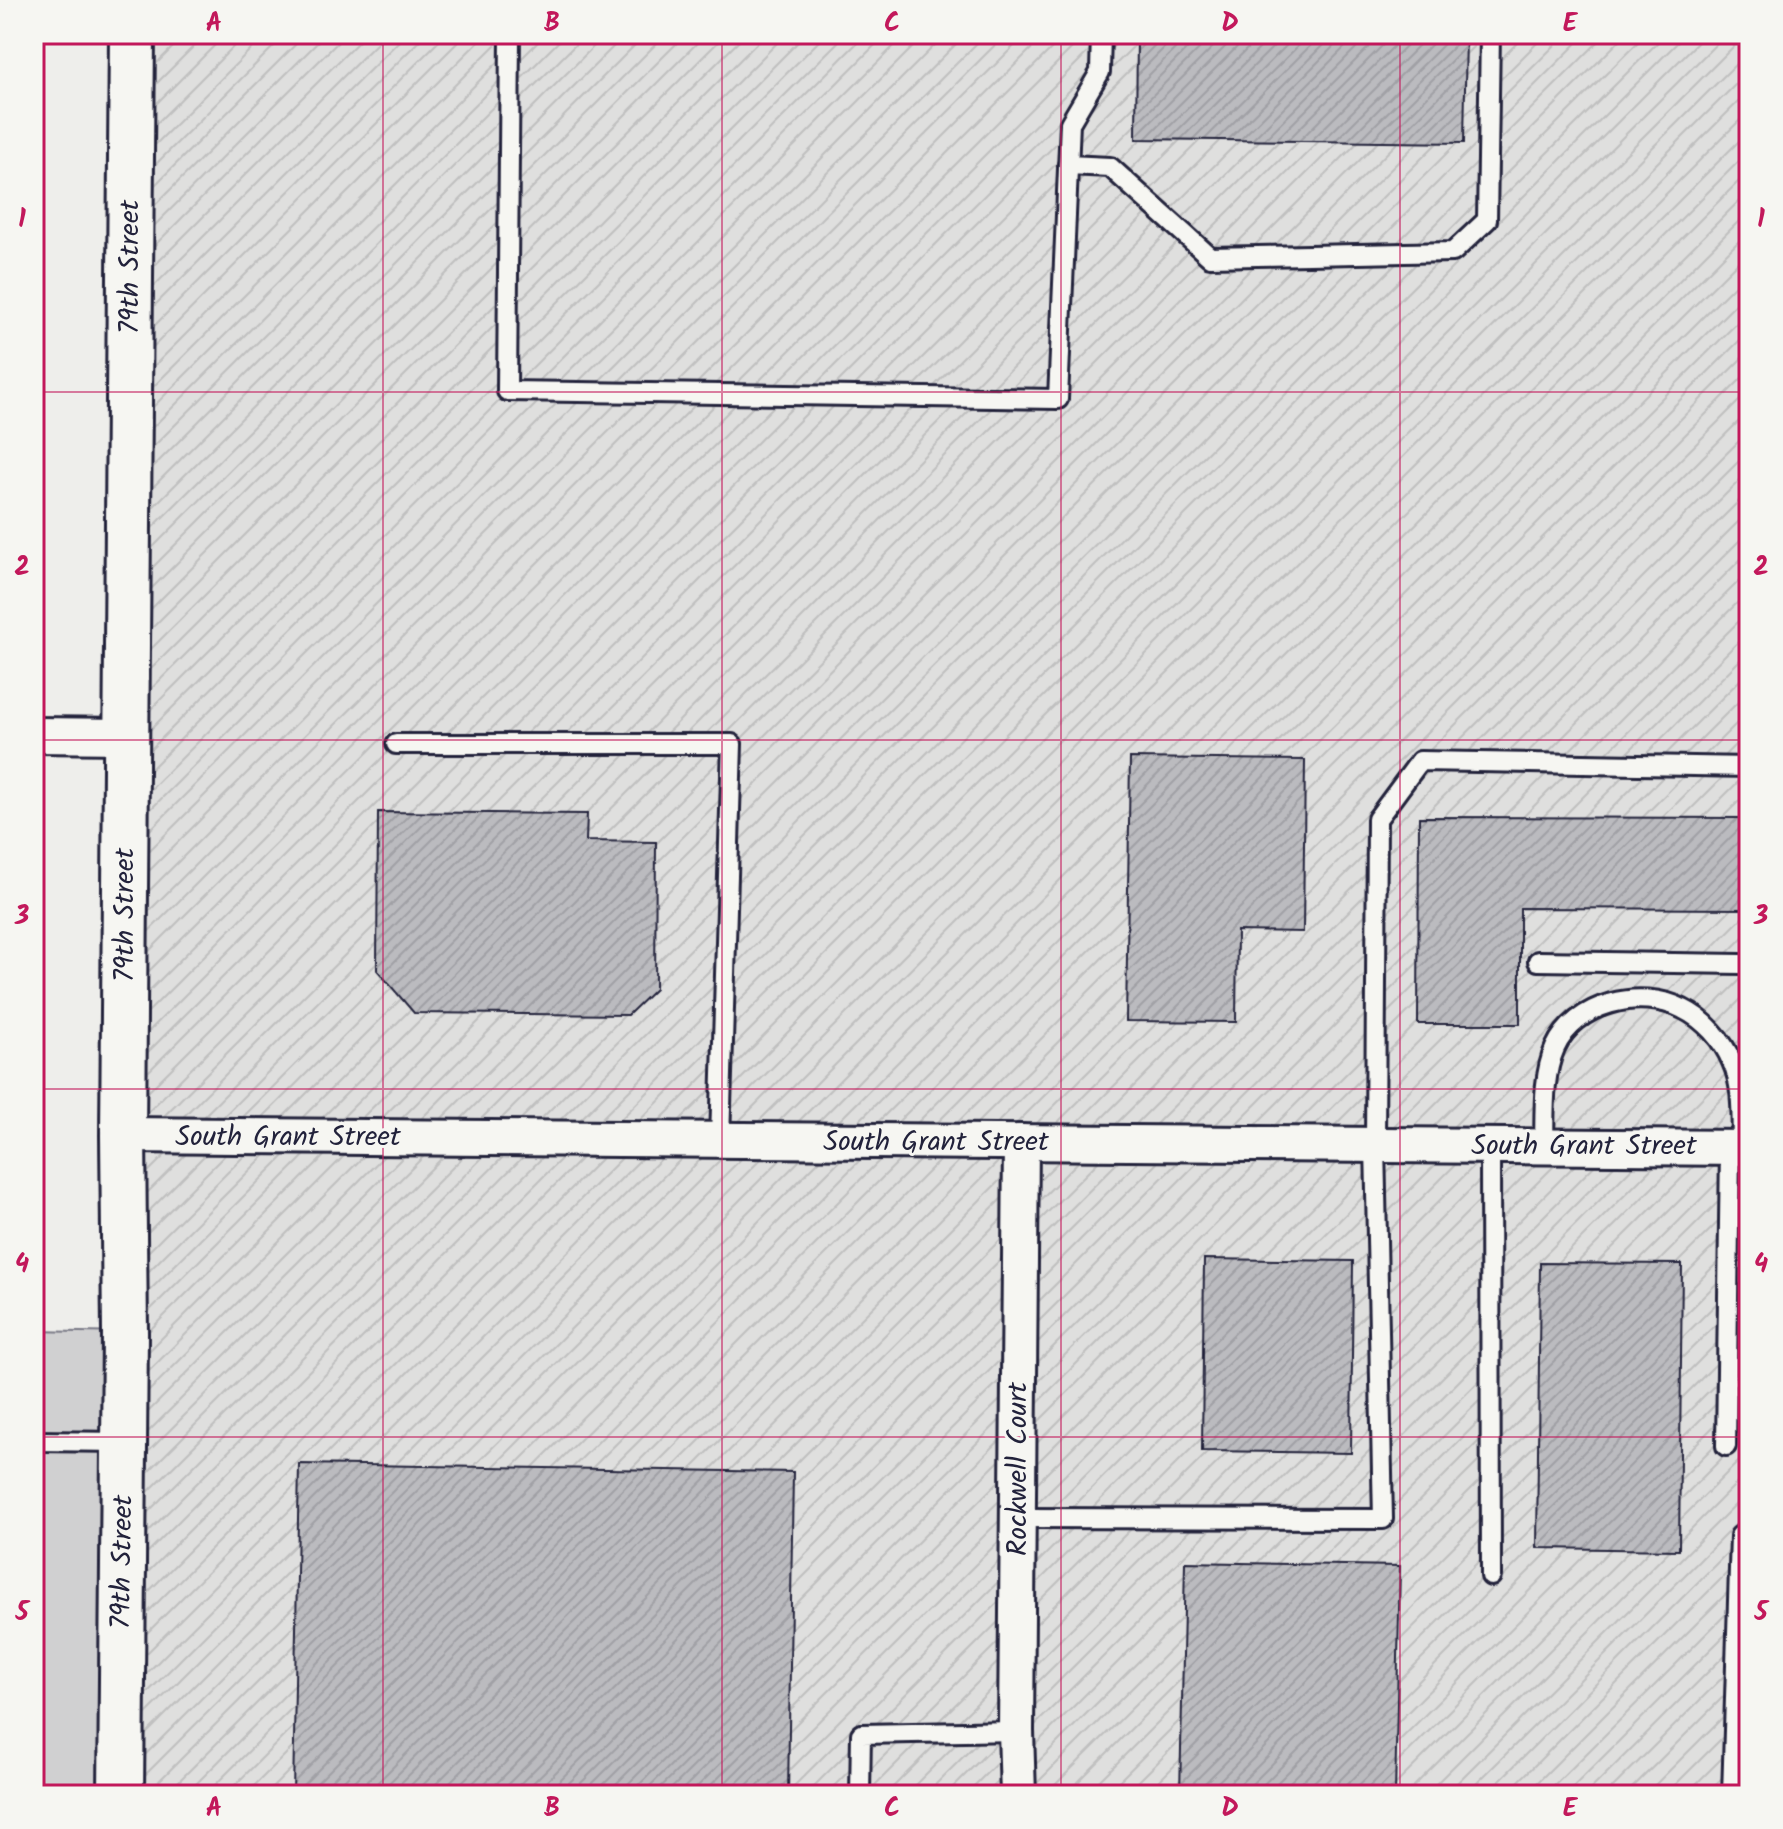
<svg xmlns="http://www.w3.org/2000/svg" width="1783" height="1829" font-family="Kalam,sans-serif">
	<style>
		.industrial { fill: url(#industrial-furrows) }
		.grass { fill: #d0d0d1; stroke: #797986; stroke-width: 2 }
		.building { fill: url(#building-hatch); stroke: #22223b; stroke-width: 2 }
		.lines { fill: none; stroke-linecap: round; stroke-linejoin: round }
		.lane-casing { stroke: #22223b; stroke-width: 24 }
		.street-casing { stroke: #22223b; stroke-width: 40 }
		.secondary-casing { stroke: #22223b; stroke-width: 50 }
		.lane { stroke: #f6f6f2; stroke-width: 18 }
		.street { stroke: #f6f6f2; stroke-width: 34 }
		.secondary { stroke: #f6f6f2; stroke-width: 44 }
		.grid { fill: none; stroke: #c2185b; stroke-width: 2; stroke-opacity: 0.55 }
		.labels { text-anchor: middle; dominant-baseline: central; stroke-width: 6; stroke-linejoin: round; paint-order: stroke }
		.street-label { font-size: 28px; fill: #22223b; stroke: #f6f6f2 }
		.neatline { fill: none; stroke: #c2185b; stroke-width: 3 }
		.grid-label { font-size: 26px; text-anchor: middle; font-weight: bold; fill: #c2185b }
	</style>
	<defs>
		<pattern id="industrial-furrows" width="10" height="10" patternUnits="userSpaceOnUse" patternTransform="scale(2)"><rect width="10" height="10" fill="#dfdfde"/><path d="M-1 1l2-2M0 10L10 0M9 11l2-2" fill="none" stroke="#bfbfbf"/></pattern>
		<pattern id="building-hatch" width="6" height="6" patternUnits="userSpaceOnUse" patternTransform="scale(2)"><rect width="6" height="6" fill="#bbbbbf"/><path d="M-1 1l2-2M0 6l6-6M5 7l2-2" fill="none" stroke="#a0a0a5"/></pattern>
	</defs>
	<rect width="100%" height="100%" fill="#eeeeeb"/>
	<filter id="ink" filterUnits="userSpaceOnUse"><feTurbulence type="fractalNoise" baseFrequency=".0125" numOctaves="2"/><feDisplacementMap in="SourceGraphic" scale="16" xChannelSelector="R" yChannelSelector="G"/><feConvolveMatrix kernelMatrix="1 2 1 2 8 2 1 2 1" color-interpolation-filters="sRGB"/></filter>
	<g filter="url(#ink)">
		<path class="industrial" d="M157,34H1749V1795H138Z"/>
		<path class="grass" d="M34,1331L125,1333L121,1795H34Z"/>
		<g class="building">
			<path d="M1137,34H1466L1464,143L1136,139Z"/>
			<path d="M1130,758L1305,760L1303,932L1237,931L1236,1022L1126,1021Z"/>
			<path d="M378,812L587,814L586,841L656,842L655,989L628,1015L414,1013L377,970Z"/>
			<path d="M1419,817L1749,818V909L1520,908V1024H1418Z"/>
			<path d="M1204,1259L1353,1261L1351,1453L1202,1451Z"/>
			<path d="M1540,1263L1682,1264L1679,1550L1537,1548Z"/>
			<path d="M299,1464L793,1472L788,1795H293Z"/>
			<path d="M1185,1562L1400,1566L1395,1795H1180Z"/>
		</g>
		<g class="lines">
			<g class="lane-casing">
				<g id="lane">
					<path d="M510,34L507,391L1058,399L1070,123L1100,72L1101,34"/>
					<path d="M1068,165L1110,167L1210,257L1453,252L1487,220L1490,34"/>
					<path d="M396,744H732L720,1140"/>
					<path d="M1538,961L1741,964"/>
					<path d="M1490,1146L1491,1576"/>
					<path d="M1544,1146C1545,1115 1542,1077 1555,1048C1575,1003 1640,987 1683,1009C1704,1019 1723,1040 1732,1062C1744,1088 1741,1120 1742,1148"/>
					<path d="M34,1441L125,1442"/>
					<path d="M1726,1446L1730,1148"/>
					<path d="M1018,1518L1383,1519L1375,1145L1377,819L1420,761L1749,767"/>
					<path d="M860,1795L861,1734L1016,1731"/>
					<path d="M1732,1795L1740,1536H1749"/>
				</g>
			</g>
			<g class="street-casing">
				<g id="street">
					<path d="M34,735L126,736"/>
					<path d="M123,1135L1749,1148"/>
					<path d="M1018,1795L1016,1731L1021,1142"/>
				</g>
			</g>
			<g class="secondary-casing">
				<path id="secondary" d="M121,1795L125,1333L123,1135L132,34"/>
			</g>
			<use href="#lane" class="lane"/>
			<use href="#street" class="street"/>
			<use href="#secondary" class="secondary"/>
		</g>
	</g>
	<path class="grid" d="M383,34V1795M722,34V1795M1061,34V1795M1400,34V1795M34,392H1749M34,740H1749M34,1089H1749M34,1437H1749"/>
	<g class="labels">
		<g class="street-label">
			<text transform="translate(130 267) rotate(-90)">79th Street</text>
			<text transform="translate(125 915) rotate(-90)">79th Street</text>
			<text x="288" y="1137">South Grant Street</text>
			<text x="936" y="1142">South Grant Street</text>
			<text x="1584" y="1146">South Grant Street</text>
			<text transform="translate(1018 1469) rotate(-90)">Rockwell Court</text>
			<text transform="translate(123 1562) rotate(-89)">79th Street</text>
		</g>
	</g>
	<rect width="1783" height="1829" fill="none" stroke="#f6f6f2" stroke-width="88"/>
	<rect x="44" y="44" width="1695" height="1741" class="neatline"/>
	<g class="grid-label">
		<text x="214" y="31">A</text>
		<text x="552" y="31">B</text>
		<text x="892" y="31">C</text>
		<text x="1230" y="31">D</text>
		<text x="1570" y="31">E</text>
		<text x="22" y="227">1</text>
		<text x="1761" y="227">1</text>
		<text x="22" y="575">2</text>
		<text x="1761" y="575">2</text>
		<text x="22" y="924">3</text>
		<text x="1761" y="924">3</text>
		<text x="22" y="1272">4</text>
		<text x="1761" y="1272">4</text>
		<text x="22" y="1620">5</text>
		<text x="1761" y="1620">5</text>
		<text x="214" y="1816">A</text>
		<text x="552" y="1816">B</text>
		<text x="892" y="1816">C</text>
		<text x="1230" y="1816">D</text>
		<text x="1570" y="1816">E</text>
	</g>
</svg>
